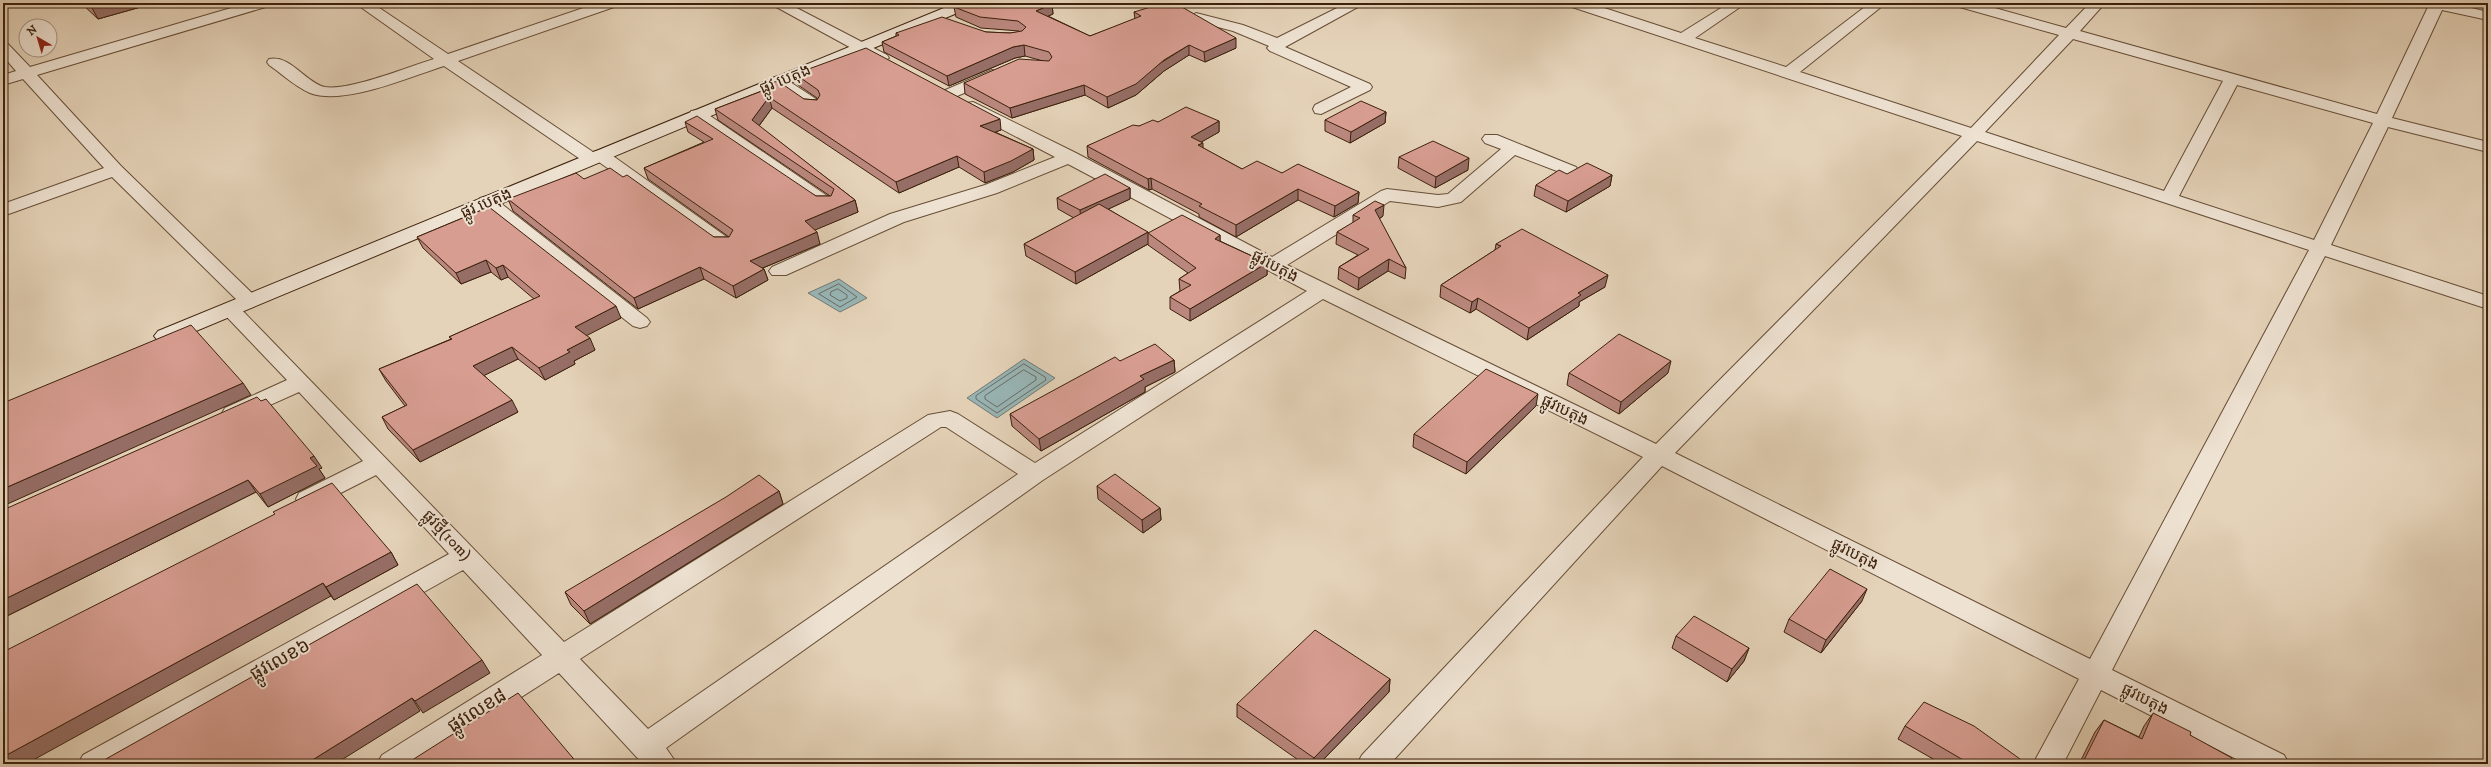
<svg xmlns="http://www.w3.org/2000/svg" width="2491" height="767" font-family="'IM FELL DW Pica','Noto Sans Khmer',serif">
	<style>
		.water { fill: #98b6b7; stroke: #747a73 }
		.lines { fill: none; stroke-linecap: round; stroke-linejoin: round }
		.shore { stroke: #6a6c62; stroke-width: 1 }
		.street-casing { stroke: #674e37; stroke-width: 2 }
		.secondary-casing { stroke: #3d210c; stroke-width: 2 }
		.street { fill: #eee2d2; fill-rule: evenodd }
		.secondary { fill: #eee2d2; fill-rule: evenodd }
		.wall { fill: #b9877d; stroke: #3d210c }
		.shaded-wall { fill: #966e66; stroke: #3d210c }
		.building { fill: #d79d91; stroke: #3d210c }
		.labels { text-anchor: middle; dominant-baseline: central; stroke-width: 4; stroke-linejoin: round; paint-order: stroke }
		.street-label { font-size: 16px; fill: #3d210c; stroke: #eee2d2 }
		.near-street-label { font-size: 19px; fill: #3d210c; stroke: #eee2d2 }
	</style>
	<rect width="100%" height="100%" fill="#e5d3b9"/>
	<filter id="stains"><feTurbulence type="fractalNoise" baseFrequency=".005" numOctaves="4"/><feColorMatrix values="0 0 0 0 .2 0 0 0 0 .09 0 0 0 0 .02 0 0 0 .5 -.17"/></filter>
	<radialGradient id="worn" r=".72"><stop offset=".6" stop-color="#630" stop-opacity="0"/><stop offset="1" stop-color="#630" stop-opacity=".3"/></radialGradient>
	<g class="water">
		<path d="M839,279L867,298L840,312L808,293Z"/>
		<path d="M1024,359L1055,378L997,418L967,398Z"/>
	</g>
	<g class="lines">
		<g class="shore">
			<path d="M839,284L857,297L840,307L819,294Z"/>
			<path d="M838,289L847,295V298L840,301L830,295L831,292Z"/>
			<path d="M1024,364L1045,377L1046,380L997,413L976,399V396Z"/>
			<path d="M1024,370L1036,377V380L997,407L985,399V396Z"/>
		</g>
		<g class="street-casing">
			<g id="street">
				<path d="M248,3H271L269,6L37,75L121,166L256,297L259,301L256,305L249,307L242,305L112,177L3,216V204L104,168L23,79L3,85V75L16,71L3,56V42L8,44L30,67Z"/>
				<path d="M355,3H372L448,54L598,3H619L617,6L458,61L593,152L600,150L606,151L735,243L732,247H718L599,162L592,164L586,163L444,66C409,77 344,106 310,93C296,87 282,74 269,65L267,62L269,59C290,54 306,83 325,87C349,91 408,67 434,59Z"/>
				<path d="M769,3H787L887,55L889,58L881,63L875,61Z"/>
				<path d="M1347,3H1365L1285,47L1370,84L1372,87L1370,90L1321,114L1315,113L1313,109L1315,105L1351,87L1270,51L1267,48L1269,46L1233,31L1191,20L1189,17L1196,13L1243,25L1277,38Z"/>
				<path d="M1567,3H1589L1681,33L1729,3H1746L1695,38L1786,67L1870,3H1886L1800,72L1971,128L2059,35L1956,6L1954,3H1977L2066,28L2090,3H2105L2080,31L2377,114L2428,7L2425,3H2451L2488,12V20L2442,10L2392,118L2488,142V152L2388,127L2331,245L2488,296V309L2325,256L2112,670L2284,755L2289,764H2246L2101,690L2063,764H2033L2079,679L1662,466L1390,764H1357L1362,755L1643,457L1323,299L1043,480L666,748L677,764H643L559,673L416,764H377L382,755L542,655L463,570L119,764H78L83,755L449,554L376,475L317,505L308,508L299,505L296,499L299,493L363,461L299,392L241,418L233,420L225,418L222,413L225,408L287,380L223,313L220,309L223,305L230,303L237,305L564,642L928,415L950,411L958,414L1035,463L1307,291L1068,164L997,193L904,222L786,275H772L769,271L772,267L890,214L985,185L1055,157L967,111L965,107L967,103L973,102L1076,153L1272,257L1381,191L1387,189L1438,195L1448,194L1501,149L1485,143L1482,139L1485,135H1497L1576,167L1579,171L1576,175L1570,176L1515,155L1461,202L1438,207L1390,201L1287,265L1656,444L1962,136L1569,6ZM2073,39L2223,81L2164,191L1985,132ZM2237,85L2373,123L2314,240L2179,196ZM1977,141L2309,250L2090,659L1675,453ZM941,427H946L1018,474L648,729L580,659Z"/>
				<path d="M992,70L998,72L1000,75L998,78L955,97H943L941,94L943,91Z"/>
				<path d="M778,76L784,78L819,101L821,105L819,109H807L772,84L770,81L772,78Z"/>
				<path d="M697,110L703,111L836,202L834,206H820L691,119L689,115L691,111Z"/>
				<path d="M487,196L494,198L647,318L650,322L647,326L640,328L633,326L480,206L478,202L480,198Z"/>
			</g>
		</g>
		<g class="secondary-casing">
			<path id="secondary" d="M956,3H976L974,6L172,341L165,342L158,341L154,336L158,331Z"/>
		</g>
		<use href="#street" class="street"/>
		<use href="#secondary" class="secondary"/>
	</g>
	<g class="wall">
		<path d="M81,3H155L98,19Z"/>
		<path d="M1052,4L1053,14L1048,16L1090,36L1135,19L1134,12L1236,48L1205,62L1189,55L1164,71L1136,95L1108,108L1085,95L1012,118L965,94L964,83L1043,61L1025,56L1015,58L949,86L884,52L882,42L896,36V33L986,32L1010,33L1020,32L1019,31L981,28L956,17L954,7Z"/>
		<path d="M795,74L1001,130L995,132L1033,149L1034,160L1013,172L985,183L959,167L899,193L772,108L759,126L855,200L858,212L814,230L820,244L763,268L764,269L768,280L736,298L704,279L638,309L513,211L508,199L584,179L714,237H729L648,179L644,168L704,142L688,132L685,122L816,196H830L718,120L715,109L772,87L771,83L804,99L817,100V98L798,85Z"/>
		<path d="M1386,112L1385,123L1350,143L1325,131V120Z"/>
		<path d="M1219,121V132L1201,142L1203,148L1242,169L1282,173L1359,192L1358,203L1334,217L1298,200L1236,237L1199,217V214L1152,189L1149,190L1088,157L1087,146L1139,126L1158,122Z"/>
		<path d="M1399,157L1468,170L1435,188L1398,168Z"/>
		<path d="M1612,175L1610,186L1566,212L1534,196L1536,185Z"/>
		<path d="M1130,188V199L1108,209L1148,233L1220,235V241L1267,263V275L1190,321L1170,309V297L1180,291L1179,279L1188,273L1148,245V244L1076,284L1026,256L1024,244L1074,218L1058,209L1057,198Z"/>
		<path d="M489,207L621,318L586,335L595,350L574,361L575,364L545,380L518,359L484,375L518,412L420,462L388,429L382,417L405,406L386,381L379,369L451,339L449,337L534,299L508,277L501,280L491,272L461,284L423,248L417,237Z"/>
		<path d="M1353,215L1383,216L1379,219L1406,268L1405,279L1388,271L1358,290L1338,279L1339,267L1358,255L1336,244L1337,232L1353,223Z"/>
		<path d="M1496,244L1605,287L1579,302V306L1527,340L1476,309L1470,313L1440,297L1441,285L1495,250Z"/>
		<path d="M1174,360L1175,372L1145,387V392L1041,451L1012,426L1010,414L1120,361Z"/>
		<path d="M1569,373H1668L1619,414L1567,385Z"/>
		<path d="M1536,406L1466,474L1413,447L1414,434Z"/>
		<path d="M322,468L319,469L325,478L268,507L256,492L3,618V510Z"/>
		<path d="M1097,486L1160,508L1161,520L1143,533L1098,499Z"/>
		<path d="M779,491L783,504L590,624L571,605L565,592Z"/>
		<path d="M391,552L398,565L334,600L331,596L3,652Z"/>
		<path d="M1862,601L1821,653L1784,632L1789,619Z"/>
		<path d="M1676,636L1749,648L1744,661L1727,682L1672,648Z"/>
		<path d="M1390,679L1389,692L1319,764H1304L1237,717V704Z"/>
		<path d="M2153,713L2190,735L2229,764H2079L2095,732L2104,720L2139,737L2144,726Z"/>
		<path d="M1905,726L2027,764H1942L1898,739Z"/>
	</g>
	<g class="shaded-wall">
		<path d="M101,3H155L98,19L91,6Z"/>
		<path d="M1052,4L1053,14L1037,21L1036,11Z"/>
		<path d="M1236,38V48L1205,62L1204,52Z"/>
		<path d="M1024,45L1025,56L1015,58L949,86L947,76L1013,47Z"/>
		<path d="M1189,45V55L1164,71L1136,95L1108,108L1107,97Z"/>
		<path d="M1084,85L1085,95L1012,118L1010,108Z"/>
		<path d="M769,97L772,108L755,131L752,120Z"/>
		<path d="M1386,112L1385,123L1350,143L1351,132Z"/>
		<path d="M1000,119L1001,130L982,137L980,126Z"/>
		<path d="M1219,121V132L1191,148V137Z"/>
		<path d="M1203,143V154L1198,145Z"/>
		<path d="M1033,149L1034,160L1013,172L985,183L984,172Z"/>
		<path d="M957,156L959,167L899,193L896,182Z"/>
		<path d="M1469,158L1468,170L1435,188L1436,177Z"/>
		<path d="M1612,175L1610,186L1566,212L1568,201Z"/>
		<path d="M1151,178L1152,189L1149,190L1148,179Z"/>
		<path d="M1130,188V199L1081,222L1080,210Z"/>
		<path d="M1298,189V200L1236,237V225Z"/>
		<path d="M1359,192L1358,203L1334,217L1335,206Z"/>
		<path d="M855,200L858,212L808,233L805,221Z"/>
		<path d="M1384,205L1383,216L1374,222L1375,210Z"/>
		<path d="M817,232L820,244L753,272L750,261Z"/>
		<path d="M1148,232V244L1076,284L1075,272Z"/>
		<path d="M1220,235V246L1215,239Z"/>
		<path d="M1389,259L1388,271L1358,290L1359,278Z"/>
		<path d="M486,260L491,272L461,284L456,273Z"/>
		<path d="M1267,263V275L1190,321V309Z"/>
		<path d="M503,265L508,277L501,280L496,268Z"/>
		<path d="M700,267L704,279L638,309L634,298Z"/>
		<path d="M764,269L768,280L736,298L733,286Z"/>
		<path d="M1608,275L1605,287L1579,302V306L1527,340L1529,328L1578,293Z"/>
		<path d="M1478,298L1476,309L1470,313L1472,302Z"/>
		<path d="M616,306L621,318L580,339L575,327Z"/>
		<path d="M590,338L595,350L574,361L575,364L545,380L539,368L567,350Z"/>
		<path d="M512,347L518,359L479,378L473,366Z"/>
		<path d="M1174,360L1175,372L1145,387V392L1041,451L1039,439L1140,376Z"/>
		<path d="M1671,361L1668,373L1619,414L1621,402Z"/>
		<path d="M243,383L251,395L3,506V489Z"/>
		<path d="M1538,394L1536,406L1466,474L1467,462Z"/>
		<path d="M512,400L518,412L420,462L413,450Z"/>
		<path d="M314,456L322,468L319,469L325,478L268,507L260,494L310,458Z"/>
		<path d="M248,480L256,492L3,618V600Z"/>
		<path d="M779,491L783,504L590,624L584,611Z"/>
		<path d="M1160,508L1161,520L1143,533L1142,520Z"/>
		<path d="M391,552L398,565L334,600L326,587Z"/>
		<path d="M323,583L331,596L26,764H3V757Z"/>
		<path d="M1867,589L1862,601L1821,653L1826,640Z"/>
		<path d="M1749,648L1744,661L1727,682L1732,669Z"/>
		<path d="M482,660L490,673L423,713L415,701Z"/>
		<path d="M1390,679L1389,692L1319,764H1313L1314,758Z"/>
		<path d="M412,698L420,711L335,764H306Z"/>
	</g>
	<g class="building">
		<path d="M88,3H101L91,6Z"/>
		<path d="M963,3H1049L1052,4L1036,11L1090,36L1141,16L1134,12L1164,3H1175L1236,38L1204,52L1189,45L1164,60L1136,84L1107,97L1084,85L1010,108L964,83L1019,59L1049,61L1052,57L1049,52L1024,45L1013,47L947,76L882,42L899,35L896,33L942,17L986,32L1010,33L1022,31L1026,27L1018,21L980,17L954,7Z"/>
		<path d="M866,48L1000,119L980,126L1033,149L1011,161L984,172L957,156L896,182L769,97L752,120L855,200L805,221L817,232L750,261L764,269L733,286L700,267L634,298L508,199L576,173L584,179L610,168L623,177L627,175L714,237H729L733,230L644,168L713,139L685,122L697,116L816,196H831L834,189L715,109L775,86L771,83L778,81L804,99L817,100L820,95L818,90L795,74Z"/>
		<path d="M1361,101L1386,112L1351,132L1325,120Z"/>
		<path d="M1186,107L1219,121L1191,137L1203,143L1198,145L1242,169L1257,161L1282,173L1298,164L1359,192L1335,206L1298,189L1236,225L1199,206L1202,204L1151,178L1148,179L1087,146L1133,125L1139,126L1153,120L1158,122Z"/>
		<path d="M1433,141L1469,158L1436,177L1399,157Z"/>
		<path d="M1587,163L1612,175L1568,201L1536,185L1559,170L1567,174Z"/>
		<path d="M1105,174L1130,188L1080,210L1057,198Z"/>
		<path d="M1375,201L1384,205L1375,210L1406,268L1389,259L1359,278L1339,267L1369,249L1337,232L1360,218L1353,215Z"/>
		<path d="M1099,204L1148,232L1075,272L1024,244Z"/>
		<path d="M489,207L616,306L575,327L590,338L567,350L570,352L539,368L512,347L473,366L512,400L413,450L382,417L407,405L379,369L452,339L449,337L540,296L503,265L496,268L486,260L456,273L417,237Z"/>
		<path d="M1182,215L1220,235L1215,239L1267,263L1190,309L1170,297L1191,285L1179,279L1196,268L1148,233Z"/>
		<path d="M1522,229L1608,275L1578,293L1581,295L1529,328L1478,298L1472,302L1441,285L1501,246L1496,244Z"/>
		<path d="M191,325L243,383L3,489V403Z"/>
		<path d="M1619,334L1671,361L1621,402L1569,373Z"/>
		<path d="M1155,344L1174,360L1140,376L1144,379L1039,439L1010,414L1115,357L1120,361Z"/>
		<path d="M1486,369L1538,394L1467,462L1414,434Z"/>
		<path d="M257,397L261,401L266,399L314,456L310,458L317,466L260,494L248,480L3,600V510Z"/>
		<path d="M1115,474L1160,508L1142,520L1097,486Z"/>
		<path d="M759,475L779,491L584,611L565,592L726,497Z"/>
		<path d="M332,483L391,552L326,587L323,583L3,757V652L275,514L273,512Z"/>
		<path d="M1830,569L1867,589L1826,640L1789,619Z"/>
		<path d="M417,584L482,660L415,701L412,698L306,764H97Z"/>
		<path d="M1694,616L1749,648L1732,669L1676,636Z"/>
		<path d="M1315,630L1390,679L1314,758L1237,704Z"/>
		<path d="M518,693L578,764H406L450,736Z"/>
		<path d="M1924,702L1974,726L2027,764H1970L1905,726Z"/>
		<path d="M2153,713L2191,732L2190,735L2232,758L2229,764H2082L2104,720L2142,739Z"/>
	</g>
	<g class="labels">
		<g class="street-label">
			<text transform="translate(785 79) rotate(-22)">ផ្លូវ បេតុង</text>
			<text transform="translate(486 203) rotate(-23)">ផ្លូវ បេតុង</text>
			<text transform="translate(1275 266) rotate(28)">ផ្លូវបេតុង</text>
			<text transform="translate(1565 410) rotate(26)">ផ្លូវបេតុង</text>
			<text transform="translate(447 535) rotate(46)">ផ្លូវថ្មី(10m)</text>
			<text transform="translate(1855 554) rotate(27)">ផ្លូវបេតុង</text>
			<text transform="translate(2145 699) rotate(27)">ផ្លូវបេតុង</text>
		</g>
		<g class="near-street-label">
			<text transform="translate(280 660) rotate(-29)">ផ្លូវលេខ៦</text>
			<text transform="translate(477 711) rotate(-32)">ផ្លូវលេខ៨</text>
		</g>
	</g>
	<rect width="2491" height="767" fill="none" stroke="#e5d3b9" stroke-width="16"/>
	<rect x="4" y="4" width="2483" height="759" fill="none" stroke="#3d210c" stroke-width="2"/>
	<rect x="8" y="8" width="2475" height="751" fill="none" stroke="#3d210c"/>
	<g transform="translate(38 38) rotate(322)"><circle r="19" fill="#eee2d2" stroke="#a79583"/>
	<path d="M0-3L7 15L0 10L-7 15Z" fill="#8f2418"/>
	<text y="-6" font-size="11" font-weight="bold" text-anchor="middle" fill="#3d210c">N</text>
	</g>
	<rect width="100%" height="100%" filter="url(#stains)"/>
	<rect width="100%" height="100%" fill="url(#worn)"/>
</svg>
